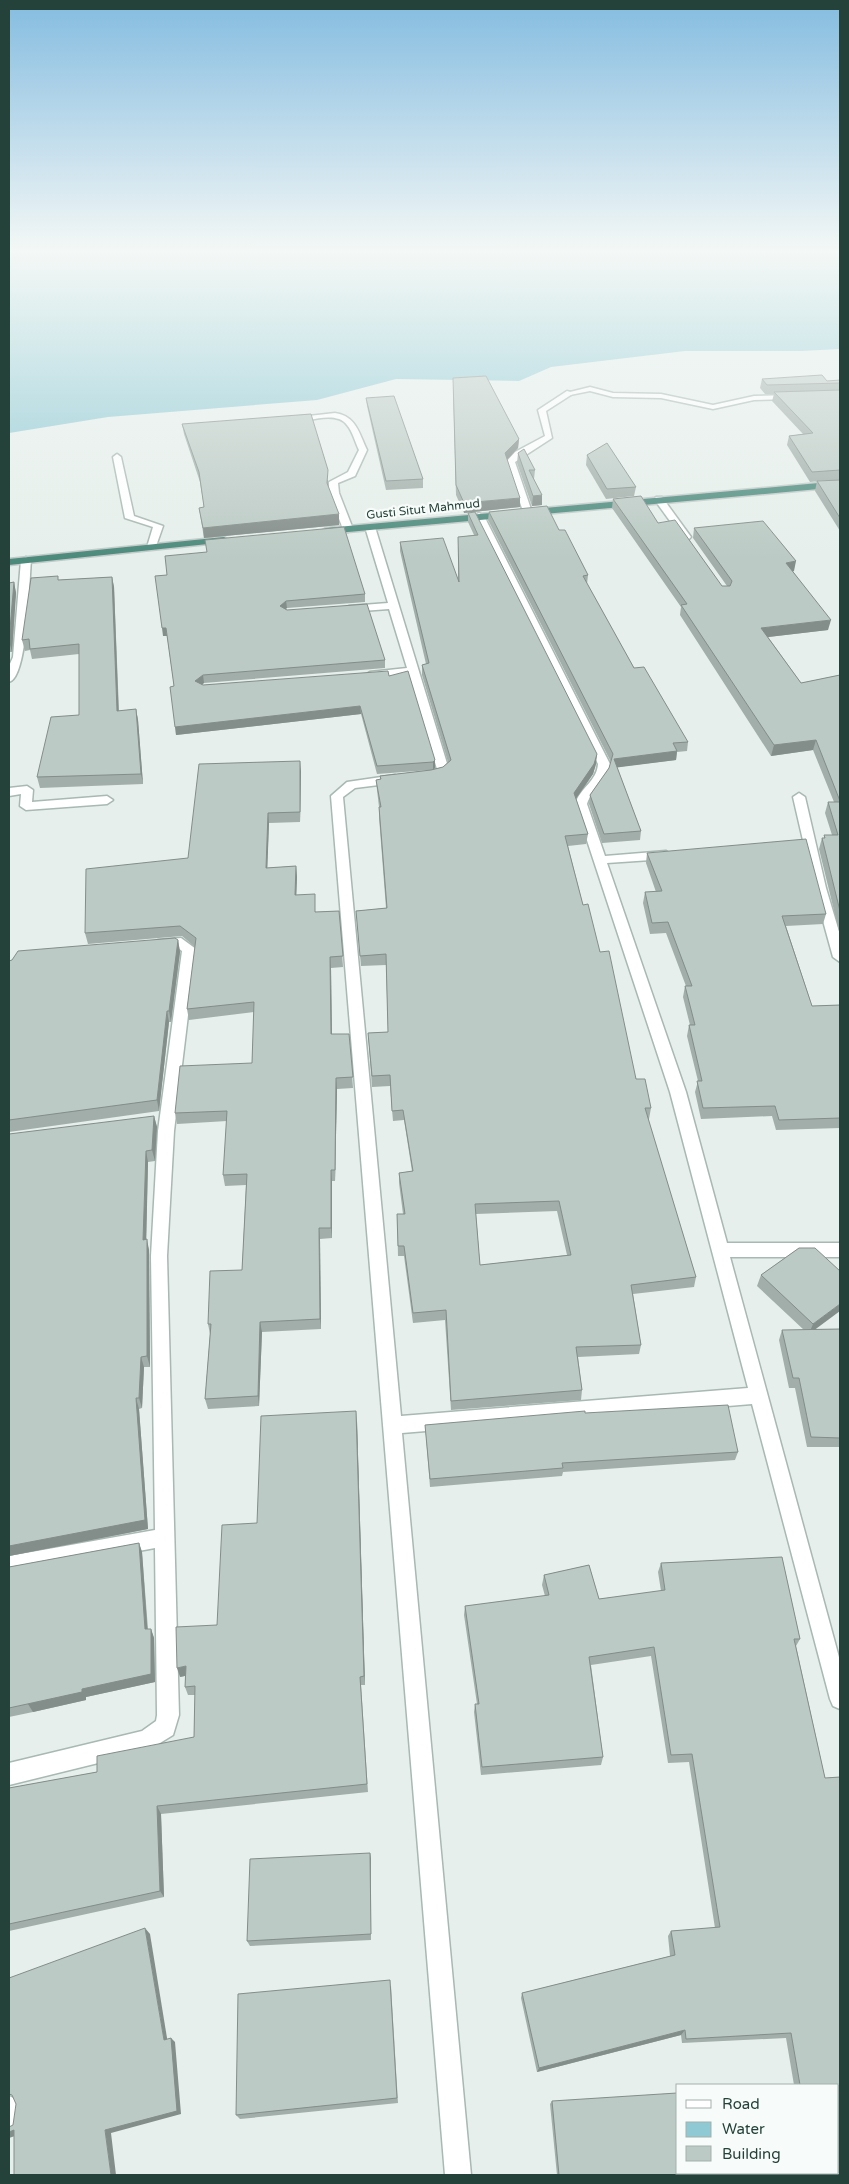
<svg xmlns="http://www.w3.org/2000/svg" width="849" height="2184" font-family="'Varela Round',sans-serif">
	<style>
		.water { fill: #8ec9d4 }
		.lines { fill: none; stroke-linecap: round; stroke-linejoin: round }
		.service-casing { stroke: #a8b8b2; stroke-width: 3 }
		.minor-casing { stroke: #a8b8b2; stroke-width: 3 }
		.trunk-casing { stroke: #c2cac8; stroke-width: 3 }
		.service { fill: #fff; fill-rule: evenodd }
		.minor { fill: #fff; fill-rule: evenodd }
		.trunk { fill: #4c8a7c; fill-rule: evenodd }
		.wall { fill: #a1aea9; fill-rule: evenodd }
		.shaded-wall { fill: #838d89 }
		.building { fill: #bbcac4; stroke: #838d89; fill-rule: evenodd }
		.labels { text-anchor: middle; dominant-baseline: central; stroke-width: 4.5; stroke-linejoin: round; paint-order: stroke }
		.far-street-label { font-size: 12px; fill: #24423a; stroke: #f7fbf9 }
	</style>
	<rect width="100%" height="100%" fill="#e6efeb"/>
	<path class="water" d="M9,253H840V349L801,351H685L551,367L519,381L396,379L317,400L108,417L9,433Z"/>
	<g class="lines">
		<g class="service-casing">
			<g id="service">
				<path d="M567,391L574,393L546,411L552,438L515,462L532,512L524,514L506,462L515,452L545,436L538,410Z"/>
				<path d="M335,413C356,416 359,433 367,450L355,476L338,483L339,493L353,529L348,532L343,529L329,493V482L348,472L359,450C355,442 353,432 347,425C336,410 306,422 291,424L287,421L291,418Z"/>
				<path d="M117,454L121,457L134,516L163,526L155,549L147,547L153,527L125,518L113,457Z"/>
				<path d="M656,497H662L691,537L689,539H683L654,499Z"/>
			</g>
		</g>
		<g class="minor-casing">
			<g id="minor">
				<path d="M590,387L613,393L661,394L713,405L754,396L794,395L798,397L794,399L754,400L713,409L661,398L613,397L590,391L570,395L566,393Z"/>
				<path d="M479,513L484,516L610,764C609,782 592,788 587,804L605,856L666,851L672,855L666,859L607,863L686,1092L727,1243H840V1257H730L840,1661V1709L833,1706L830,1699L752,1404L402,1433L471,2175H445L331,796L347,782L395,775L401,779L395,783L355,788L343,797L401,1416L748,1388L670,1092L575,804C580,788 597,781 598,764L474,516Z"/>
				<path d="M367,525L375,527L449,770C442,778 430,784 422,776L437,769L409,675L370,678L365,675L370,672L407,668L389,609L349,612L344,609L349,606L388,603L365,527Z"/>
				<path d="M26,557L31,560C29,580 28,678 9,682V666L13,657L21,560Z"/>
				<path d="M27,786L33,790L32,802L107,796L113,800L107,804L26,810L20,806L21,794L9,796V788Z"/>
				<path d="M799,793L805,797L826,888L840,935V962L833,957L814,888L793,797Z"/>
				<path d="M181,938L196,949L174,1131L167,1256L179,1715L173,1735L147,1751L9,1785V1763L142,1731L156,1721L157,1715L155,1548L9,1575V1556L155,1530L151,1256L158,1131L182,951L178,948L158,950L151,945L158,940Z"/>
				<path d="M9,2096L18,2100C22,2111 22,2117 18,2128L9,2132Z"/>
			</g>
		</g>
		<g class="trunk-casing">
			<g id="trunk">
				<path d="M840,481V487L326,534L321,531L326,528Z"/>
				<path d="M224,537L229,540L227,542L9,565V559Z"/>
			</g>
		</g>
		<use href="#service" class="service"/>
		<use href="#minor" class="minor"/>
		<use href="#trunk" class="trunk"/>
	</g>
	<g class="wall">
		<path d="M762,379L827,381L840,380V531L815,491L817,481L830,480L810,482L787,445L789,436L803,434L772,401L774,394H765L760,388Z"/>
		<path d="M453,387L519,439L518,448L507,460L520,507L464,513L456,495Z"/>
		<path d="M366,398L423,479V488L386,490L367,406Z"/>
		<path d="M182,424L328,480V486L339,525L204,538L199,508L204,507L200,482L184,434Z"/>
		<path d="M518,453L535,470L534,479L542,505L532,506L517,463Z"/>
		<path d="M587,455L636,487L634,496L606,499L586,465Z"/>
		<path d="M613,499L658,523L722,586H727L693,538L694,528L794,571H793L828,630L768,637L801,683L840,675V935L819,849L822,838H824V835H832L825,813L828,802H834L813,750L771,756L680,615L681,607L612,508Z"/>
		<path d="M489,512L559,530L588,575L587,584L634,668L688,742L687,751L677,752L676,760L617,767L641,831L640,840L602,843L589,804L590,795L609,768L611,762L488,520Z"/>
		<path d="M468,513L596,764L593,774L576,799L588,834L586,844L568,846L583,905L600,952L636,1079L651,1108L649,1119H648L696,1277L694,1287L633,1294L641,1345L639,1354L578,1357L582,1390L581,1400L451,1410L445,1320L413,1323L404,1256H398L397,1214H403L399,1183V1173L412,1171L404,1120L393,1121L390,1086L372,1087L368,1033L388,1032L386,965L361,966L356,911L386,908L379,817V807L377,790L376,780L380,779V776L430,770L377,774L361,714L176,735L174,686L167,636H163L167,575L365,594V602L287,608L285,609L385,660V668L204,683L202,684L203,685L389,676L435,760V768L434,769L443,767L448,762L422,675V665L426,664L400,551V542L458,581V537L474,535L468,522ZM557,1211L567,1255L480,1265L476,1214Z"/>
		<path d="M112,577L114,587L119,711L136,709L138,720L143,784L40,788L37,777L79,715V654L32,659L30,650L25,651L22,640L59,580Z"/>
		<path d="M14,582L16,593L12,652H9V583Z"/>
		<path d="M301,771L300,822L269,823L267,868L296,866L297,877L296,895L316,912L339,911L343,967L331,968L332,1034H349L353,1088L337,1089L335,1181H332V1238L320,1239L321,1329L262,1332L259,1406L208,1409L205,1399L210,1334L208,1324L242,1270L246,1185L225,1186L223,1175L227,1121L177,1124L175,1113L252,1063L254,1012L189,1020L187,1009L195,947L182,936L88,944L85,933L188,858Z"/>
		<path d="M647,853L826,914L823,924L786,926L812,1006L840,1005V1128L776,1130L772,1116L701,1119L695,1092L698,1081L687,1036L689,1025H690L683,997L685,986H686L666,933L650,934L643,903L645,892H656L646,863Z"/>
		<path d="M178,940L180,952L171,1022H169L159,1111L9,1132V961Z"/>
		<path d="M154,1116L157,1127L155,1161L148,1162L146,1239L149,1250L150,1367H144L142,1408L139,1409L148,1529L9,1556Z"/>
		<path d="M799,1248L815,1329H840V1447H807L795,1388H789L779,1340L782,1330H804L757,1286L761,1275Z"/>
		<path d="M585,1413L738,1452L735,1460L563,1472L562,1476L430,1487L425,1425Z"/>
		<path d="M357,1421L365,1685H361L368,1792L161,1814L164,1897L9,1931V1788L97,1772L194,1737L195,1695H188L185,1687V1676L180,1677L217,1625L257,1523Z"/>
		<path d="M139,1543L142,1552L148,1629H151L154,1638L155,1682L86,1697V1700L33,1712L9,1717V1567Z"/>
		<path d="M782,1557L800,1639L796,1646L825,1778L840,1777V2175H810L809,2173H838V2085H794L786,2038L682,2043L681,2035L537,2072L521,1998L522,1993L670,1956L668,1936L671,1931L715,1928L689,1762L668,1763L651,1656L591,1665L603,1757L601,1765L481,1775L474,1712L475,1704H477L464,1615L465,1606L545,1596L542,1585L544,1575L589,1565L599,1599L661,1591L658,1572L661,1563Z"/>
		<path d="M370,1853L371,1859V1940L250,1946L247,1941Z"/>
		<path d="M391,1986L398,2103L240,2119L236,2115Z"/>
		<path d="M552,2101L688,2175H557L550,2104Z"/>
	</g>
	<g class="shaded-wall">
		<path d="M519,439L518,448L504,463L505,453Z"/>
		<path d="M542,495V505L532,506L533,496Z"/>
		<path d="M520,498V507L464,513V503Z"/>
		<path d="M339,514V525L204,538L203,528Z"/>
		<path d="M796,561L794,571L783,572L786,563Z"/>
		<path d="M112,577L114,587L119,722L117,711Z"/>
		<path d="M14,582L16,593L12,652L9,641Z"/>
		<path d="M286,601L287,608L280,614V606Z"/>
		<path d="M831,620L828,630L759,638L761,628Z"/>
		<path d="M162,628H166L167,636H163Z"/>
		<path d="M203,675L204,683L196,689L195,681Z"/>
		<path d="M360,706L361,714L176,735L175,727Z"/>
		<path d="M136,709L138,720L143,784L141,774Z"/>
		<path d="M816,740L813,750L771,756L774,745Z"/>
		<path d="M677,751L676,760L613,768L614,759Z"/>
		<path d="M597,754L596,764L593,774L573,803L574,793Z"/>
		<path d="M435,760V768L433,770V762Z"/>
		<path d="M300,761L301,771L300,822Z"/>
		<path d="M268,813L269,823L267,878L266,868Z"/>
		<path d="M296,866L297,877L296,905L295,895Z"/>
		<path d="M178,940L180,952L171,1022L169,1011Z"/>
		<path d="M330,957L331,968L332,1045L331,1034Z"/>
		<path d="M167,1011L169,1022L159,1111L157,1100Z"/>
		<path d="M336,1078L337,1089L335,1181V1170Z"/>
		<path d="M154,1116L157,1127L155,1161L152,1150Z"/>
		<path d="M146,1151L148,1162L146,1251L143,1240Z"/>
		<path d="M331,1170L332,1181V1238L331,1228Z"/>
		<path d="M319,1228L320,1239L321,1329L320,1319Z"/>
		<path d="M147,1239L149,1250L150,1367L147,1356Z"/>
		<path d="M840,1304V1311L809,1334L813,1324Z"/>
		<path d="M260,1322L262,1332L259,1406L258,1396Z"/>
		<path d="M141,1357L144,1367L142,1408L139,1398Z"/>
		<path d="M136,1398L139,1409L148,1529L9,1556V1546Z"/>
		<path d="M356,1411L357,1421L365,1685L364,1676Z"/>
		<path d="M139,1543L142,1552L148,1638L145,1629Z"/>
		<path d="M151,1629L154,1638L155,1682L86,1697V1700L33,1712L28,1704L82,1689Z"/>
		<path d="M186,1666L189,1675L180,1677L177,1668Z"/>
		<path d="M157,1806L161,1814L164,1897L160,1891Z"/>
		<path d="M370,1853L371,1859V1940V1934Z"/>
		<path d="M145,1928L150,1934L168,2044L164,2040Z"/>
		<path d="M685,2030L681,2035L537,2072L539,2068Z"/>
		<path d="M171,2038L175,2042L181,2114L111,2133L116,2175H111L105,2130Z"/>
		<path d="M14,2130L21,2134L9,2138V2132Z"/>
	</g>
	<g class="building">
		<path d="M822,375L827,381L840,380V383L767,385L762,379Z"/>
		<path d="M486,376L519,439L505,453L520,498L464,503L456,485L453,378Z"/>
		<path d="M840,390V470L812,472L789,436L813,433L774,392Z"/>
		<path d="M394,396L423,479L386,481L366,398Z"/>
		<path d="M311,414L328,470L327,483L339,514L203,528L199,508L204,507L199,472L182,424Z"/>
		<path d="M607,443L636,487L607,489L587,455Z"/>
		<path d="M524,449L535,470H529L542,495L533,496L518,453Z"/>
		<path d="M840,480V518L817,481Z"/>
		<path d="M641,496L658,523L675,520L722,586H730L732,581L694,528L763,521L796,561L786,563L831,620L761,628L801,683L840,675V801L816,740L774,745L681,605L687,604L613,499Z"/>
		<path d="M547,506L559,530H565L588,575L583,576L634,668L644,667L688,742L673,743L677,751L614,759L641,831L604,834L590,795L609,768L613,754L489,512Z"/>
		<path d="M475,512L597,754L594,764L574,793L588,834L565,836L583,905L588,904L600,952L609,951L636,1079H645L651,1108H645L696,1277L631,1285L641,1345L576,1347L582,1390L451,1401L446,1310L413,1313L404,1246H398L397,1214H405L399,1173L413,1171L403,1110L392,1111L390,1075L372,1076L368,1033L388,1032L386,954L360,956L356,911L387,908L379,807H381L376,780L381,779L380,776L431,770L443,767L451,760L422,665L429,663L400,542L443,538L459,582L458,537L478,535L468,513ZM559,1201L571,1255L480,1265L475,1204Z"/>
		<path d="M344,527L365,594L286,601L280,606L287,610L367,604L385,660L203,675L195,681L203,685L388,671L389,676L408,671L435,760L433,762L377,766L360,706L175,727L170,687L174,686L166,628H162L155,576L167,575L165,556L207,552L205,540Z"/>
		<path d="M58,576V580L112,577L117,711L136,709L141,774L37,777L51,717L79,715V644L30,649L29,639L22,640L31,578Z"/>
		<path d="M14,582L9,641V583Z"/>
		<path d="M300,761V812L268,813L266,868L296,866L295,895L315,894V912L339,911L343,956L330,957L331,1034H349L353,1077L336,1078L335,1170H331V1228H319L320,1319L260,1322L258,1396L205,1399L211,1324H208L210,1271L242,1270L247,1174L223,1175L227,1111L175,1113L180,1066L252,1063L254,1002L187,1009L196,938L180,926L85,933L86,869L188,858L199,764Z"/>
		<path d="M828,802H840V911L822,838H825L824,835H838Z"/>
		<path d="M806,839L826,914L782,916L812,1006L840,1005V1118L779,1120L775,1106L703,1108L697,1081H702L689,1025H695L685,986H692L668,922L652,923L645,892L662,891L647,853Z"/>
		<path d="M175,938L178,940L169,1011H167L157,1100L9,1120V961L12,960L18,951Z"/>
		<path d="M154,1116L152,1150L146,1151L143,1240L147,1239V1356L141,1357L139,1398H136L145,1520L9,1546V1134Z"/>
		<path d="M799,1248H815L840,1271V1304L813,1324L761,1275Z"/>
		<path d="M840,1329V1438L811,1437L799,1378H793L782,1330Z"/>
		<path d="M728,1405L738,1452L562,1463L563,1468L430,1479L425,1425L585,1411V1413Z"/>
		<path d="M356,1411L364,1676L360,1677L367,1784L157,1806L160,1891L9,1924V1788L97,1772V1756L194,1737L195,1686L185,1687L186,1666L177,1668L176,1627L217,1625L222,1525L257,1523L261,1416Z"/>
		<path d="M139,1543L145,1629H151V1674L82,1689V1692L9,1708V1567Z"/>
		<path d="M782,1557L800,1639H794L825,1778L840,1777V2175H816V2173H838V2085H800L791,2033L686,2039L685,2030L539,2068L522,1993L675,1955L671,1931L720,1927L692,1754L671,1755L654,1647L589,1657L603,1757L482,1767L475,1704H479L465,1606L549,1595L544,1575L589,1565L599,1599L665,1590L661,1563Z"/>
		<path d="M370,1853L371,1934L247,1941L250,1859Z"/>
		<path d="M145,1928L164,2040L171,2038L177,2111L105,2130L111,2175H14V2130L9,2132V2127L13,2125L16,2104L12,2095L9,2094V1978Z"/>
		<path d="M390,1980L397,2098L236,2115L238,1994Z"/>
		<path d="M677,2093L678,2173H688V2175H559L552,2101Z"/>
	</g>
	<linearGradient id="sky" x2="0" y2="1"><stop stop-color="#84bce0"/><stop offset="0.45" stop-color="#f4f8f6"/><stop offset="1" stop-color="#f4f8f6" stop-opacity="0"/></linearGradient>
	<rect width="849" height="559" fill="url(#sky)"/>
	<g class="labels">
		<g class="far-street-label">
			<text transform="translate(423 509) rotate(-6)">Gusti Situt Mahmud</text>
		</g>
	</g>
	<rect width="849" height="2184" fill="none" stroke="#24423a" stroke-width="20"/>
	<rect x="676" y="2084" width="162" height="90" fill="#f7fbf9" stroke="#a3b1ad"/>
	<rect x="686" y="2100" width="25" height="8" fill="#ffffff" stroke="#a3b1ad"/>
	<text x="722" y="2109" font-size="15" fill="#24423a">Road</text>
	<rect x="686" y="2122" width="25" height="15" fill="#8ec9d4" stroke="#a3b1ad"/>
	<text x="722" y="2134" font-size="15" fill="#24423a">Water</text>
	<rect x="686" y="2146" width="25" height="15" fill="#bbcac4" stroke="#a3b1ad"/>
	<text x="722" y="2159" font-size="15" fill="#24423a">Building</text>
</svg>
